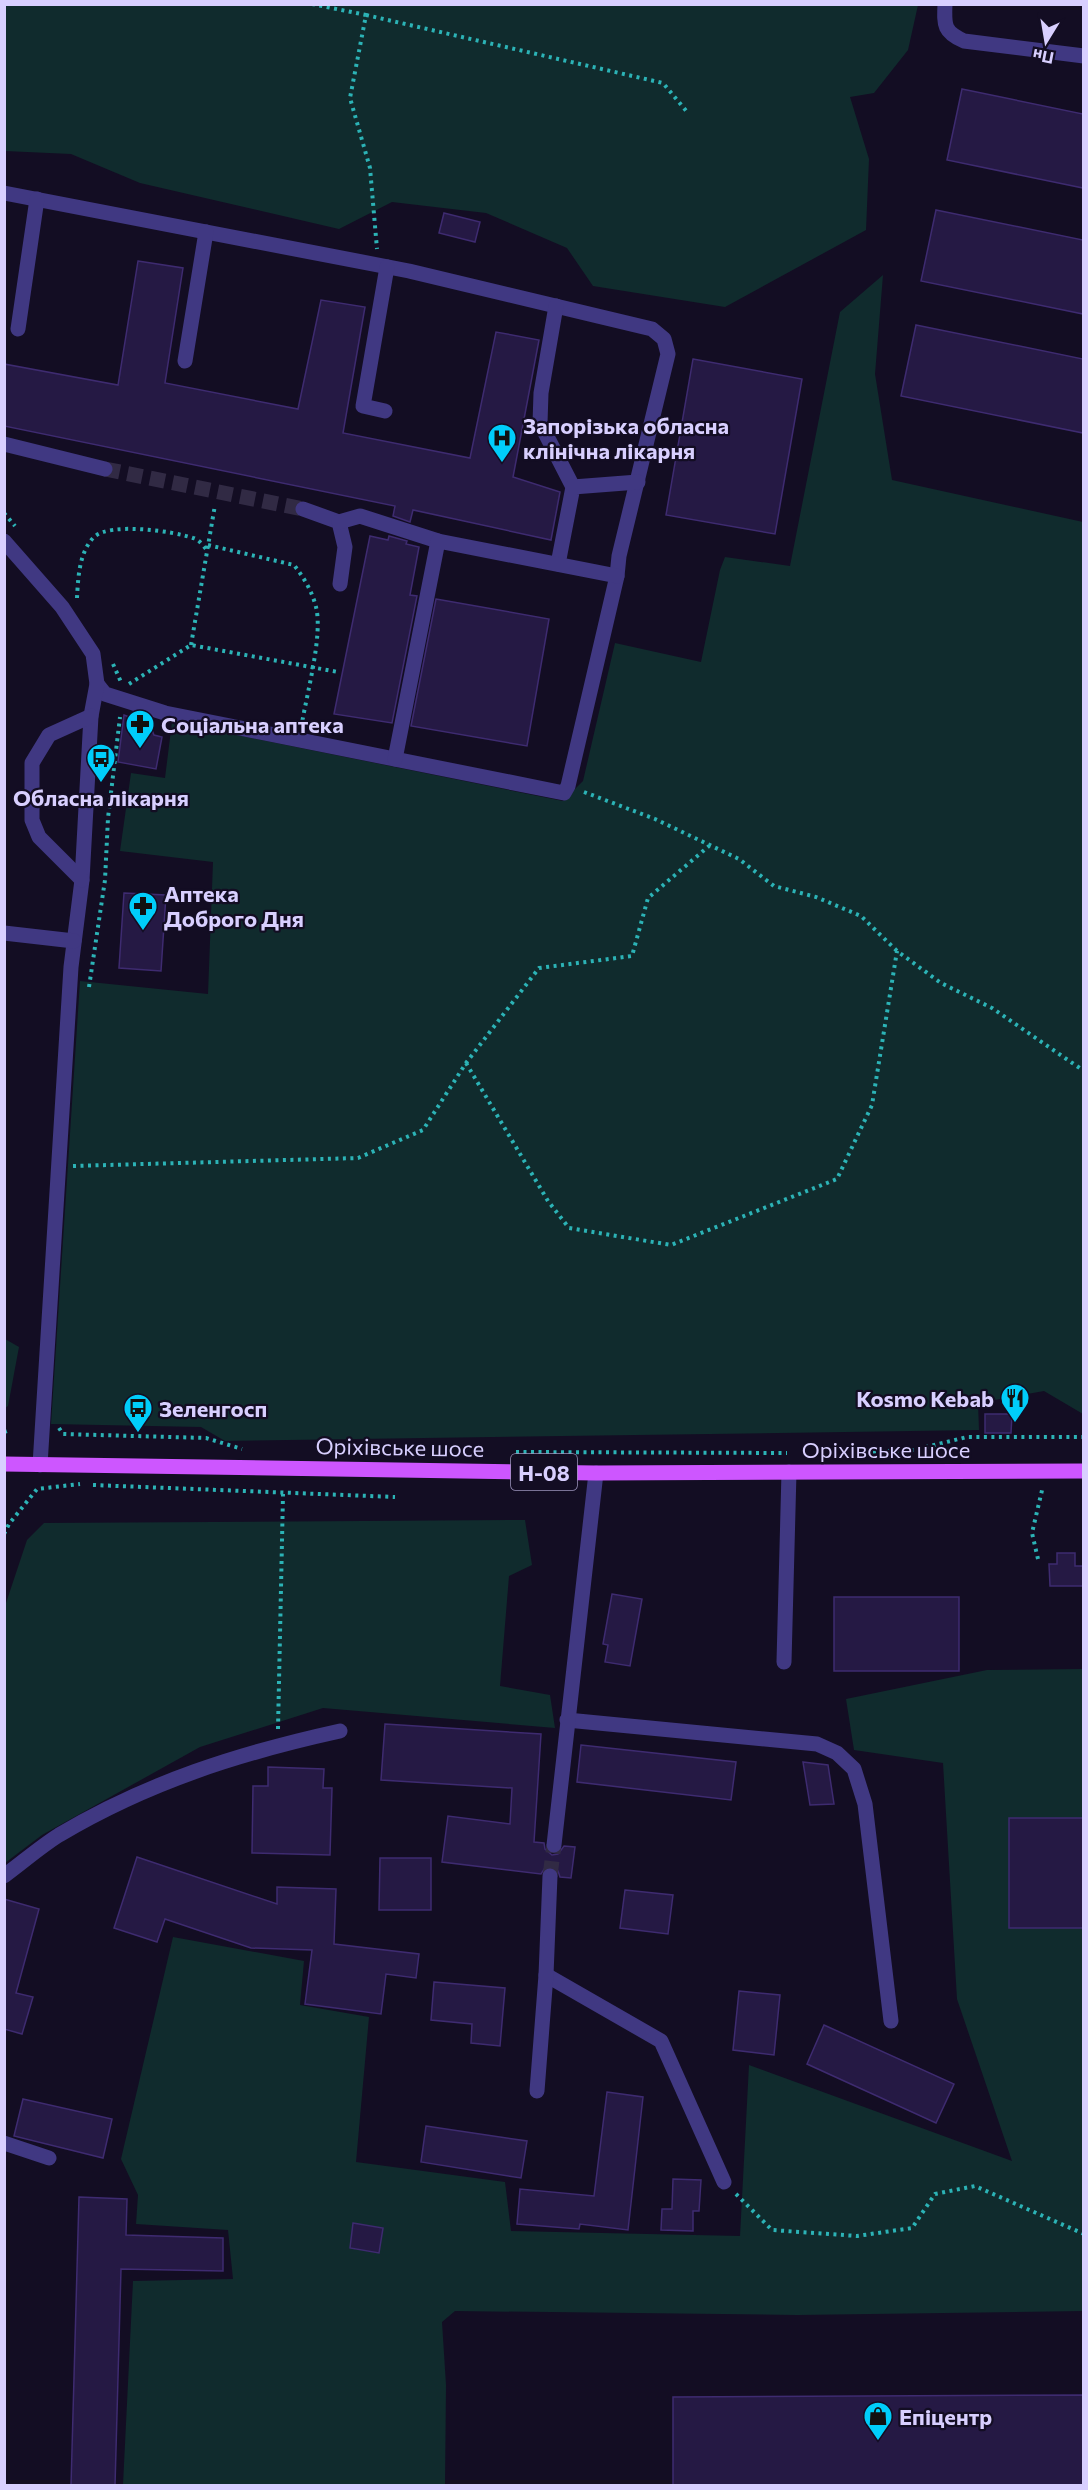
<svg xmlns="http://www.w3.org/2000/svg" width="1088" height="2490" font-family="Commissioner,sans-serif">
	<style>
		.green { fill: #102b2d }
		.building { fill: #251944; stroke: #3e2b70; stroke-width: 1.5 }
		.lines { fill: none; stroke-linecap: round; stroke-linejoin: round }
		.minor-tunnel { stroke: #312a44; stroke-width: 15; stroke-dasharray: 15 8; stroke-linecap: butt }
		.path { stroke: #2cb3b6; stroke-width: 4; stroke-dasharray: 3 4.5; stroke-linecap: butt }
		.minor { stroke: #403882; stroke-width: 15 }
		.major { stroke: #cd56ff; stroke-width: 15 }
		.labels { text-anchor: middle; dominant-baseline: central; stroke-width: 4.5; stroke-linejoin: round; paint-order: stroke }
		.shield { fill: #130d23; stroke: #9d95bd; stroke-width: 1.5 }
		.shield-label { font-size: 21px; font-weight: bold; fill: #d8cfff }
		.poi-label { font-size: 22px; font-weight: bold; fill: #d8cfff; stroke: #130d23; text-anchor: start }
		.street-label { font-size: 22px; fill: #d8cfff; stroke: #130d23 }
	</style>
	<rect width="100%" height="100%" fill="#130d23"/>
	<g class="green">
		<path d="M5,4H918V5L908,50L874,93L850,97L869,159L866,230L725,307L593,286L567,248L486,213L392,202L339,229L140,183L71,154L5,151Z"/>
		<path d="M883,275L875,374L892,480L1083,522V1414L1044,1391L978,1403L979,1430L225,1441L201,1427L51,1424L80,981L208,994L213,862L120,851L131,773L165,778L172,722L563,801L583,781L615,643L701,662L720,570L725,557L790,566L840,312Z"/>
		<path d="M5,1339L19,1347L8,1406L5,1408Z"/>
		<path d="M525,1520L532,1565L509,1576L500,1686L550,1695L555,1728L323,1708L200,1747L42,1835L5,1863V1606L27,1540L44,1523Z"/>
		<path d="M1083,1669V2311L797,2315L455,2311L442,2322L446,2385L445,2485H123L133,2281L233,2279L228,2230L136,2224L138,2195L121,2159L173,1937L304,1961L300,2005L369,2017L356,2162L505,2182L511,2231L740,2236L749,2065L1012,2161L957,1999L943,1763L854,1750L846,1699L987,1670Z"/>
	</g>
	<g class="building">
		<path d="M962,89L1083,114V188L947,160Z"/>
		<path d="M936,210L1083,240V314L921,281Z"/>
		<path d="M444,213L480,222L475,242L439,233Z"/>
		<path d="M138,261L183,268L165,383L298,409L321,300L365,307L343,433L470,458L496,332L539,340L513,477L560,492L551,540L413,510L410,522L393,516L395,506L4,426V364L118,385Z"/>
		<path d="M916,325L1083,359V433L901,396Z"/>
		<path d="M693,359L802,379L775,534L666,515Z"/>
		<path d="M370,536L388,540L389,536L407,541L406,544L419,547L410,595L417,596L392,723L334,714Z"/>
		<path d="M436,599L549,619L527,746L411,726Z"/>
		<path d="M124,715L150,725L154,735L162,737L156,769L118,762Z"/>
		<path d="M124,893L166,895L161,971L119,968Z"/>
		<path d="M985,1414H1012L1011,1433H985Z"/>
		<path d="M1057,1553H1075V1566H1083V1586H1050L1049,1564H1057Z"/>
		<path d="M612,1594L642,1599L630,1666L605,1662L608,1645L603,1644Z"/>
		<rect x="834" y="1597" width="125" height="74"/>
		<path d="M385,1724L541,1734L534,1842L544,1843L545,1849L552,1855L558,1854L564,1846L575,1847L571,1878L560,1877L558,1871L551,1866L545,1868L541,1874L442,1862L448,1816L510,1824L512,1788L381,1780Z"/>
		<path d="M581,1745L736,1762L731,1800L577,1782Z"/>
		<path d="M803,1762L828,1765L834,1804L810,1805Z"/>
		<path d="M268,1767L324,1769L323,1788H332L330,1855L252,1853L253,1786H268Z"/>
		<rect x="1009" y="1818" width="74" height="110"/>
		<path d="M137,1857L277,1904V1887L336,1889L334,1944L419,1954L416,1978L386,1974L381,2014L305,2004L312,1950L251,1948L165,1919L157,1942L114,1928Z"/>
		<path d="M380,1858H431V1910H379Z"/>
		<path d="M625,1890L673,1895L668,1934L620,1928Z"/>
		<path d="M4,1899L39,1909L16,1993L33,1997L22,2034L4,2029Z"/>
		<path d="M434,1982L505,1988L500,2046L471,2043L472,2024L431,2020Z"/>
		<path d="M739,1991L780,1995L774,2055L733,2050Z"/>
		<path d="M824,2025L954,2084L936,2123L807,2064Z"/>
		<path d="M607,2092L643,2097L628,2230L580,2224L579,2229L517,2224L520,2189L594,2196Z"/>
		<path d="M23,2099L112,2119L103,2158L14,2136Z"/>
		<path d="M426,2126L527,2141L521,2178L421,2162Z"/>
		<path d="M673,2179L701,2180L699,2211H693V2231L661,2230L662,2209H672Z"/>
		<path d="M79,2197L127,2199L126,2235L223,2238V2271L121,2269L115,2486H71Z"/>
		<path d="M353,2223L383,2228L379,2253L350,2248Z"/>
		<path d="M1083,2395V2486H673V2397Z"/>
	</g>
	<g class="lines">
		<g class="minor-tunnel">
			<path d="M105,469L303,509"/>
			<path d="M550,1876L554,1845"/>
		</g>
		<g class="path">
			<path d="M312,4L366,15L350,98L370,168L377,249"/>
			<path d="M366,15L663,83L688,113"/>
			<path d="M4,513L15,526"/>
			<path d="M208,545L294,565C304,578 312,591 316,607C323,635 307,693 302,723"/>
			<path d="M77,598C78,579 79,552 94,537C110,522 173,531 193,538C199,539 203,546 207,550"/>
			<path d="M191,645L215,505"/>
			<path d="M113,664L121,682"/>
			<path d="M129,684L191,645L338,672"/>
			<path d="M584,792L655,819L739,859L774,886L816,897L861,916L897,951L941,983L992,1008L1084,1071"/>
			<path d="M89,987L105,880L108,818L120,717"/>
			<path d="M466,1063L548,1201L569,1228L671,1245L837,1179L872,1105L897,951"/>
			<path d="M73,1166L358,1158L423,1130L466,1063L539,968L632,956L648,898L709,846"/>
			<path d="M59,1428L63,1434L206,1438L242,1449"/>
			<path d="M4,1432L10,1430"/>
			<path d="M516,1452L787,1453"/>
			<path d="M858,1452L914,1450L967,1437H1084"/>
			<path d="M93,1485L395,1497"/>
			<path d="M4,1534L9,1524L37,1489L80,1484"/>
			<path d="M1038,1559L1032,1533L1043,1486"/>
			<path d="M278,1729L283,1494"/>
			<path d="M736,2194L772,2230L857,2236L912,2228L935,2194L975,2186L1084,2234"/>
		</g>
		<g class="minor">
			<path d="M945,4C944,26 944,32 964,41L1084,56"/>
			<path d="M4,193L409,271L652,329L664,339L668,354L619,556L617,576L568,786L564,793L165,713L105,694L97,684"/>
			<path d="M556,306L541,393L540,423L573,487"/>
			<path d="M18,329L37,199"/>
			<path d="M185,361L206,232"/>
			<path d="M385,411L363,406L387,267"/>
			<path d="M4,444L105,469"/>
			<path d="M303,509L339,522L345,547L340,584"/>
			<path d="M339,522L360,516L438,541"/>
			<path d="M4,541L62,607L93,654L97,684L91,716L82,880L71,967L40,1465"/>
			<path d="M558,564L573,487L638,482"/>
			<path d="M395,759L438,541L617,576"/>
			<path d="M82,880L39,837L32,820V763L49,735L91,716"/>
			<path d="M4,933L74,941"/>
			<path d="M784,1662L789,1472"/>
			<path d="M567,1720L817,1744L837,1753L854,1769L865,1804L891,2021"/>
			<path d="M554,1845L596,1473"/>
			<path d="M4,1876C23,1862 40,1847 59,1835C148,1782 240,1753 340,1731"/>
			<path d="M546,1975L661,2041L724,2182"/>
			<path d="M537,2091L546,1975L550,1876"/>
			<path d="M4,2143L49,2158"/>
		</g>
		<path class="major" d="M4,1464L596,1473L1084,1471"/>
	</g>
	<defs>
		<g id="hospital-pin" transform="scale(1.5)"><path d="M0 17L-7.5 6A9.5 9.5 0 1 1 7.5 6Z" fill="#00cdfa" stroke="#130d23"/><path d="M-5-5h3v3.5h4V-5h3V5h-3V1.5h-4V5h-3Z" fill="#111"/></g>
		<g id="pharmacy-pin" transform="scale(1.5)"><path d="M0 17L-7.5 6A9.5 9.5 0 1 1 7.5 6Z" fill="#00cdfa" stroke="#130d23"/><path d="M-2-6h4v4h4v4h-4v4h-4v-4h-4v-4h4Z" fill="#111"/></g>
		<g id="bus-pin" transform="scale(1.5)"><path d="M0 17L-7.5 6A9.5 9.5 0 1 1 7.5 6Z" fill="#00cdfa" stroke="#130d23"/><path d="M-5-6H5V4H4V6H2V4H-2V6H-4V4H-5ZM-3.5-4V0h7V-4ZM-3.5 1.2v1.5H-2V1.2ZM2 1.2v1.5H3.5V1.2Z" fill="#111"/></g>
		<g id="restaurant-pin" transform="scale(1.5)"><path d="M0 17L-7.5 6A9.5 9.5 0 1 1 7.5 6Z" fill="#00cdfa" stroke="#130d23"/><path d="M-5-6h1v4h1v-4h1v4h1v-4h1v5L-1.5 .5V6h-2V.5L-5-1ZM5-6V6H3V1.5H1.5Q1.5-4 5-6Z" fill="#111"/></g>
		<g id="shop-pin" transform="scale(1.5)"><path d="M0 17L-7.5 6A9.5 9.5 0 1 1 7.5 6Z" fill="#00cdfa" stroke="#130d23"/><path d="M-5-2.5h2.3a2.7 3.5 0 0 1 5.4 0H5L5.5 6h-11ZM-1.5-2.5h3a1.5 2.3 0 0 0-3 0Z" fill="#111"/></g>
	</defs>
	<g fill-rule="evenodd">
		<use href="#hospital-pin" x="502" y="438"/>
		<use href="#pharmacy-pin" x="140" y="724"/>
		<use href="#bus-pin" x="101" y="758"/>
		<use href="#pharmacy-pin" x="143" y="906"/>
		<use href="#restaurant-pin" x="1015" y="1398"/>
		<use href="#bus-pin" x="138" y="1408"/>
		<use href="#shop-pin" x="878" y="2416"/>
	</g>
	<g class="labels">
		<rect class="shield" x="511" y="1454" width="66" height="36" rx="4.5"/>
		<g class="shield-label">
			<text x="544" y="1472">Н-08</text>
		</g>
		<g class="poi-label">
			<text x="523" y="425">Запорізька обласна<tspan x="523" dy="25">клінічна лікарня</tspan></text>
			<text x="161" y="724">Соціальна аптека</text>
			<text x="101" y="797" text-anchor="middle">Обласна лікарня</text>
			<text x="164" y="893">Аптека<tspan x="164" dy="25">Доброго Дня</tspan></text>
			<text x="994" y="1398" text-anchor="end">Kosmo Kebab</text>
			<text x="159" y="1408">Зеленгосп</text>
			<text x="899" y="2416">Епіцентр</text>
		</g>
		<g class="street-label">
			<text transform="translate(400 1447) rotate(1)">Оріхівське шосе</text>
			<text x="886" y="1449">Оріхівське шосе</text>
		</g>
	</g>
	<rect width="1088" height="2490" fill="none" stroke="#d8cfff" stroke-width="12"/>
	<g transform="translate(1046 42) rotate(191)" stroke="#130d23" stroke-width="4.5" paint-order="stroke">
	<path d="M0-4.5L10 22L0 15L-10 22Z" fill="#d8cfff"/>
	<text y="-9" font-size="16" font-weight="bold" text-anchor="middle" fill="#d8cfff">Пн</text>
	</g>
</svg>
